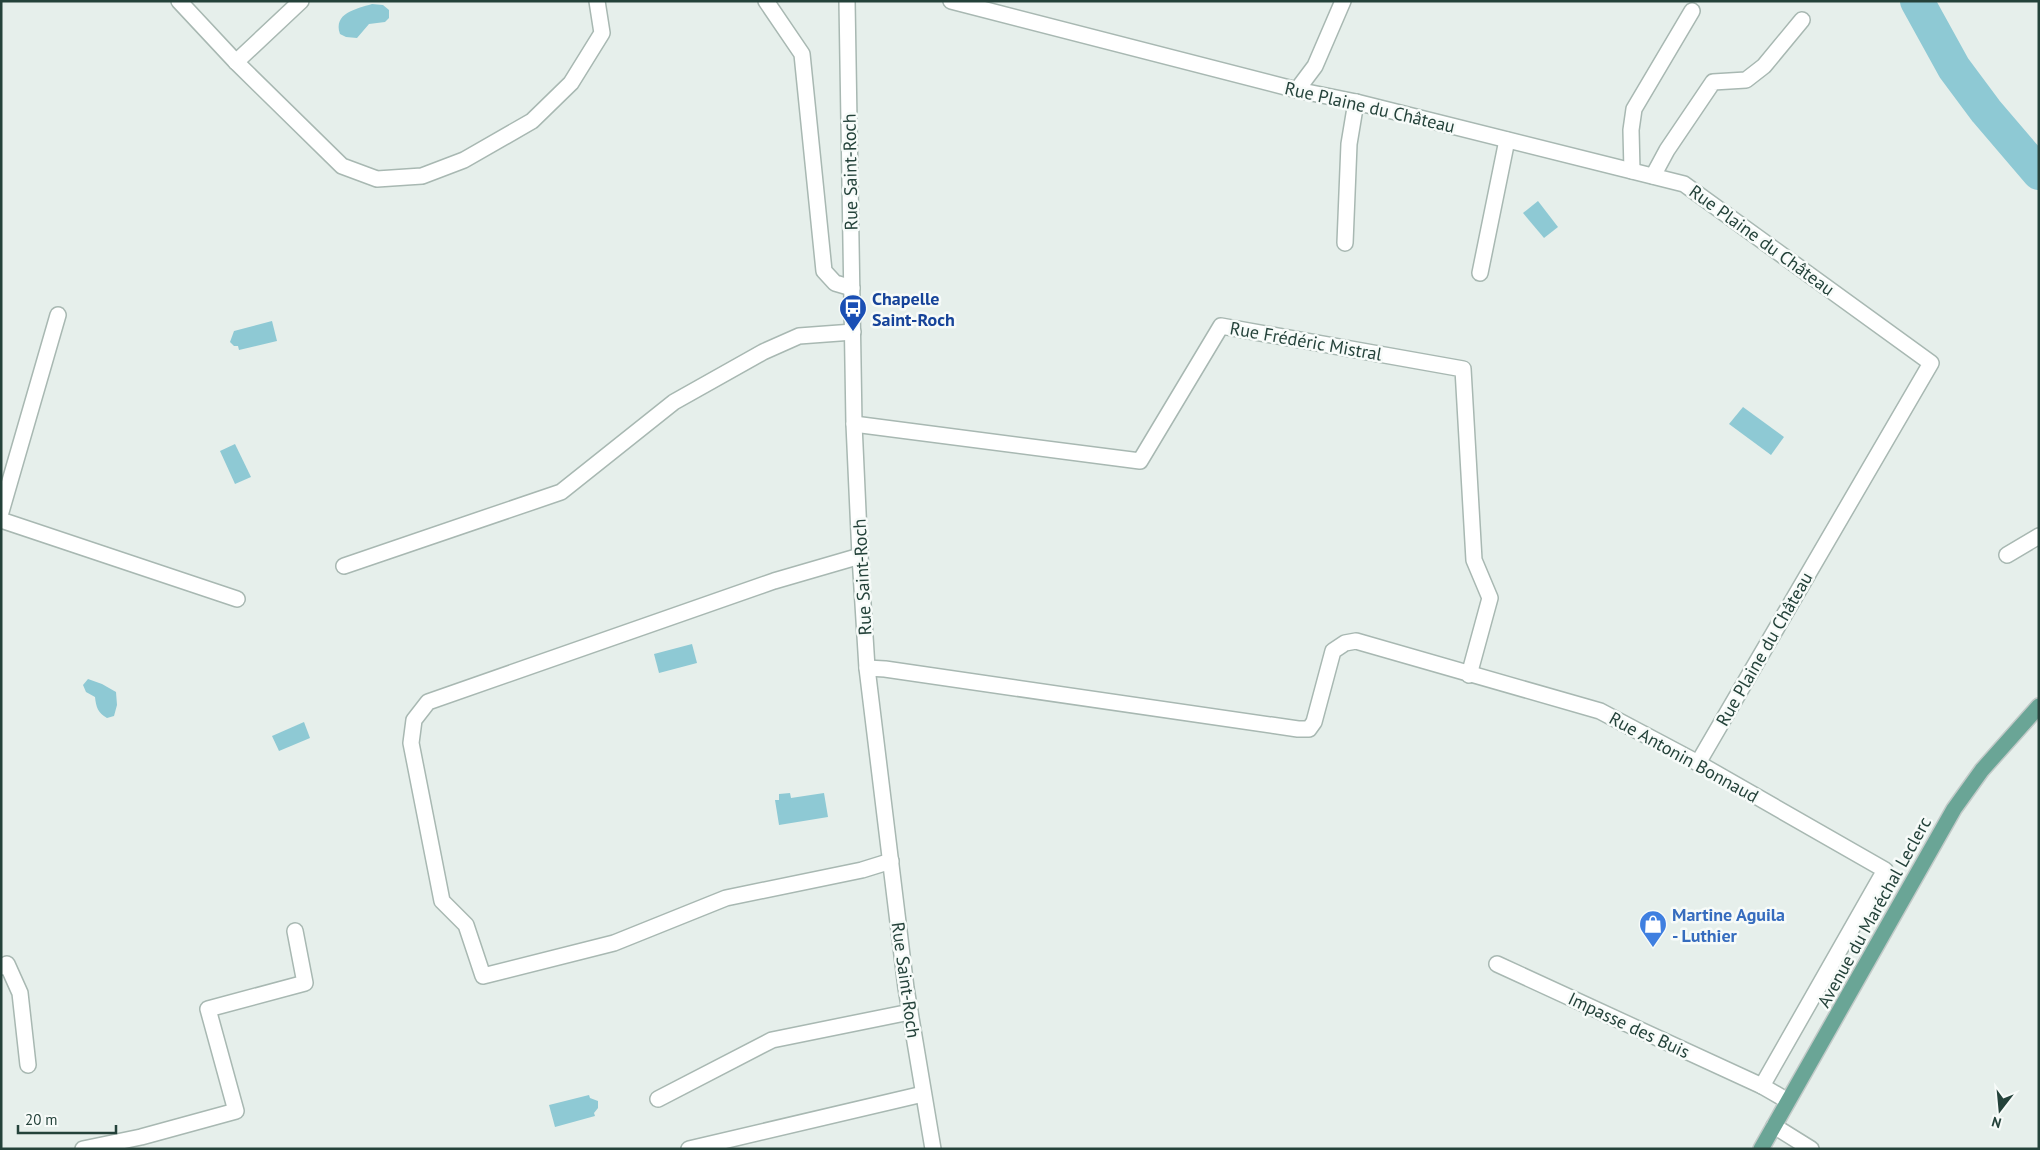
<svg xmlns="http://www.w3.org/2000/svg" width="2040" height="1150" font-family="'PT Sans',sans-serif">
	<style>
		.water { fill: #8ec9d4 }
		.lines { fill: none; stroke-linecap: round; stroke-linejoin: round }
		.canal { stroke: #8ec9d4; stroke-width: 34 }
		.minor-casing { stroke: #a8b8b2; stroke-width: 18 }
		.major-casing { stroke: #c2cac8; stroke-width: 18 }
		.minor { stroke: #fff; stroke-width: 15 }
		.major { stroke: #6aa596; stroke-width: 15 }
		.labels { text-anchor: middle; dominant-baseline: central; stroke-width: 5; stroke-linejoin: round; paint-order: stroke }
		.street-label { font-size: 18px; fill: #24423a; stroke: #f7fbf9 }
		.transit-label { font-size: 18px; font-weight: bold; fill: #164399; stroke: #f7fbf9; text-anchor: start }
		.shop-label { font-size: 18px; font-weight: bold; fill: #366cbe; stroke: #f7fbf9; text-anchor: start }
	</style>
	<rect width="100%" height="100%" fill="#e6efeb"/>
	<g class="water">
		<path d="M372,4L383,5L389,10V18L385,22L369,24L357,38L346,37L340,34C333,13 356,9 372,4Z"/>
		<path d="M1538,201L1558,227L1544,238L1523,213Z"/>
		<path d="M272,321L277,341L239,350L238,346H234L230,342L234,331Z"/>
		<path d="M1743,407L1784,437L1771,455L1729,424Z"/>
		<path d="M235,444L251,477L235,484L220,451Z"/>
		<path d="M692,644L697,663L659,673L654,654Z"/>
		<path d="M88,679L102,684L116,692L117,705L114,716L107,718C98,713 96,707 95,697L86,692L83,685Z"/>
		<path d="M304,722L310,738L279,751L272,736Z"/>
		<path d="M790,793L791,798L824,793L828,817L779,825L775,800H779V794Z"/>
		<path d="M589,1095L590,1098L598,1101V1108L594,1113L595,1116L555,1127L549,1105Z"/>
	</g>
	<g class="lines">
		<path class="canal" d="M1917,1L1954,68L1986,111L2039,173"/>
		<g class="minor-casing">
			<g id="minor">
				<path d="M179,1L236,62L342,166L377,179L422,176L464,160L532,121L571,83L602,33L597,1"/>
				<path d="M766,1L802,54L824,271L835,283L852,288"/>
				<path d="M847,1L854,424L860,556L867,668L906,988L933,1149"/>
				<path d="M951,1L1297,90L1356,102L1684,184L1931,363L1698,763"/>
				<path d="M236,62L301,1"/>
				<path d="M1297,90L1315,66L1343,1"/>
				<path d="M1632,171L1631,130L1634,109L1692,11"/>
				<path d="M1653,176L1667,150L1713,82L1746,80L1764,66L1802,20"/>
				<path d="M1345,243L1349,144L1356,102"/>
				<path d="M1480,273L1507,140"/>
				<path d="M854,424L1140,461L1221,326L1463,369L1474,560L1490,598L1469,675"/>
				<path d="M1,512L58,315"/>
				<path d="M1,520L237,599"/>
				<path d="M2007,555L2039,536"/>
				<path d="M860,556L774,581L428,702L414,720L411,743L442,901L466,925L483,976L614,943L726,898L862,870L891,861"/>
				<path d="M344,566L561,492L674,402L763,352L799,336L853,332"/>
				<path d="M867,668L885,669L1298,729H1309L1314,722L1333,651L1345,643L1356,641L1600,711L1698,763L1885,870L1762,1086L1788,1101"/>
				<path d="M1497,964L1762,1086"/>
				<path d="M1,967L7,964L20,993L28,1065"/>
				<path d="M658,1099L772,1040L910,1012"/>
				<path d="M1774,1126L1811,1149"/>
				<path d="M83,1149L141,1137L236,1111L208,1009L305,983L295,931"/>
				<path d="M689,1149L923,1094"/>
			</g>
		</g>
		<g class="major-casing">
			<path id="major" d="M1761,1149L1954,809L1982,770L2039,706"/>
		</g>
		<use href="#minor" class="minor"/>
		<use href="#major" class="major"/>
	</g>
	<defs>
		<g id="bus-pin" transform="scale(1.4375)"><path d="M0 17L-7.5 6A9.5 9.5 0 1 1 7.5 6Z" fill="#1a4fb4" stroke="#f7fbf9"/><path d="M-5-6H5V4H4V6H2V4H-2V6H-4V4H-5ZM-3.5-4V0h7V-4ZM-3.5 1.2v1.5H-2V1.2ZM2 1.2v1.5H3.5V1.2Z" fill="#fff"/></g>
		<g id="shop-pin" transform="scale(1.4375)"><path d="M0 17L-7.5 6A9.5 9.5 0 1 1 7.5 6Z" fill="#3f7fe0" stroke="#f7fbf9"/><path d="M-5-2.5h2.3a2.7 3.5 0 0 1 5.4 0H5L5.5 6h-11ZM-1.5-2.5h3a1.5 2.3 0 0 0-3 0Z" fill="#fff"/></g>
	</defs>
	<g fill-rule="evenodd">
		<use href="#bus-pin" x="853" y="308"/>
		<use href="#shop-pin" x="1653" y="924"/>
	</g>
	<g class="labels">
		<g class="street-label">
			<text transform="translate(1370 107) rotate(13)">Rue Plaine du Château</text>
			<text transform="translate(850 172) rotate(-91)">Rue Saint-Roch</text>
			<text transform="translate(1762 240) rotate(36)">Rue Plaine du Château</text>
			<text transform="translate(1306 341) rotate(10)">Rue Frédéric Mistral</text>
			<text transform="translate(862 577) rotate(-93)">Rue Saint-Roch</text>
			<text transform="translate(1764 649) rotate(-60)">Rue Plaine du Château</text>
			<text transform="translate(1684 757) rotate(29)">Rue Antonin Bonnaud</text>
			<text transform="translate(1874 912) rotate(-61)">Avenue du Maréchal Leclerc</text>
			<text transform="translate(906 980) rotate(82)">Rue Saint-Roch</text>
			<text transform="translate(1629 1025) rotate(25)">Impasse des Buis</text>
		</g>
		<g class="transit-label">
			<text x="872" y="298">Chapelle<tspan x="872" dy="21">Saint-Roch</tspan></text>
		</g>
		<g class="shop-label">
			<text x="1672" y="914">Martine Aguila<tspan x="1672" dy="21">- Luthier</tspan></text>
		</g>
	</g>
	<rect width="2040" height="1150" fill="none" stroke="#24423a" stroke-width="5"/>
	<g transform="translate(2000 1110) rotate(196)" stroke="#f7fbf9" stroke-width="4" paint-order="stroke">
	<path d="M0-4L9 19L0 12L-9 19Z" fill="#24423a"/>
	<text y="-8" font-size="14" font-weight="bold" text-anchor="middle" fill="#24423a">N</text>
	</g>
	<path d="M18 1125v8h98v-8" fill="none" stroke="#24423a" stroke-width="2.5"/>
	<text x="25" y="1125" font-size="15" fill="#24423a" stroke="#f7fbf9" stroke-width="4" paint-order="stroke">20 m</text>
</svg>
